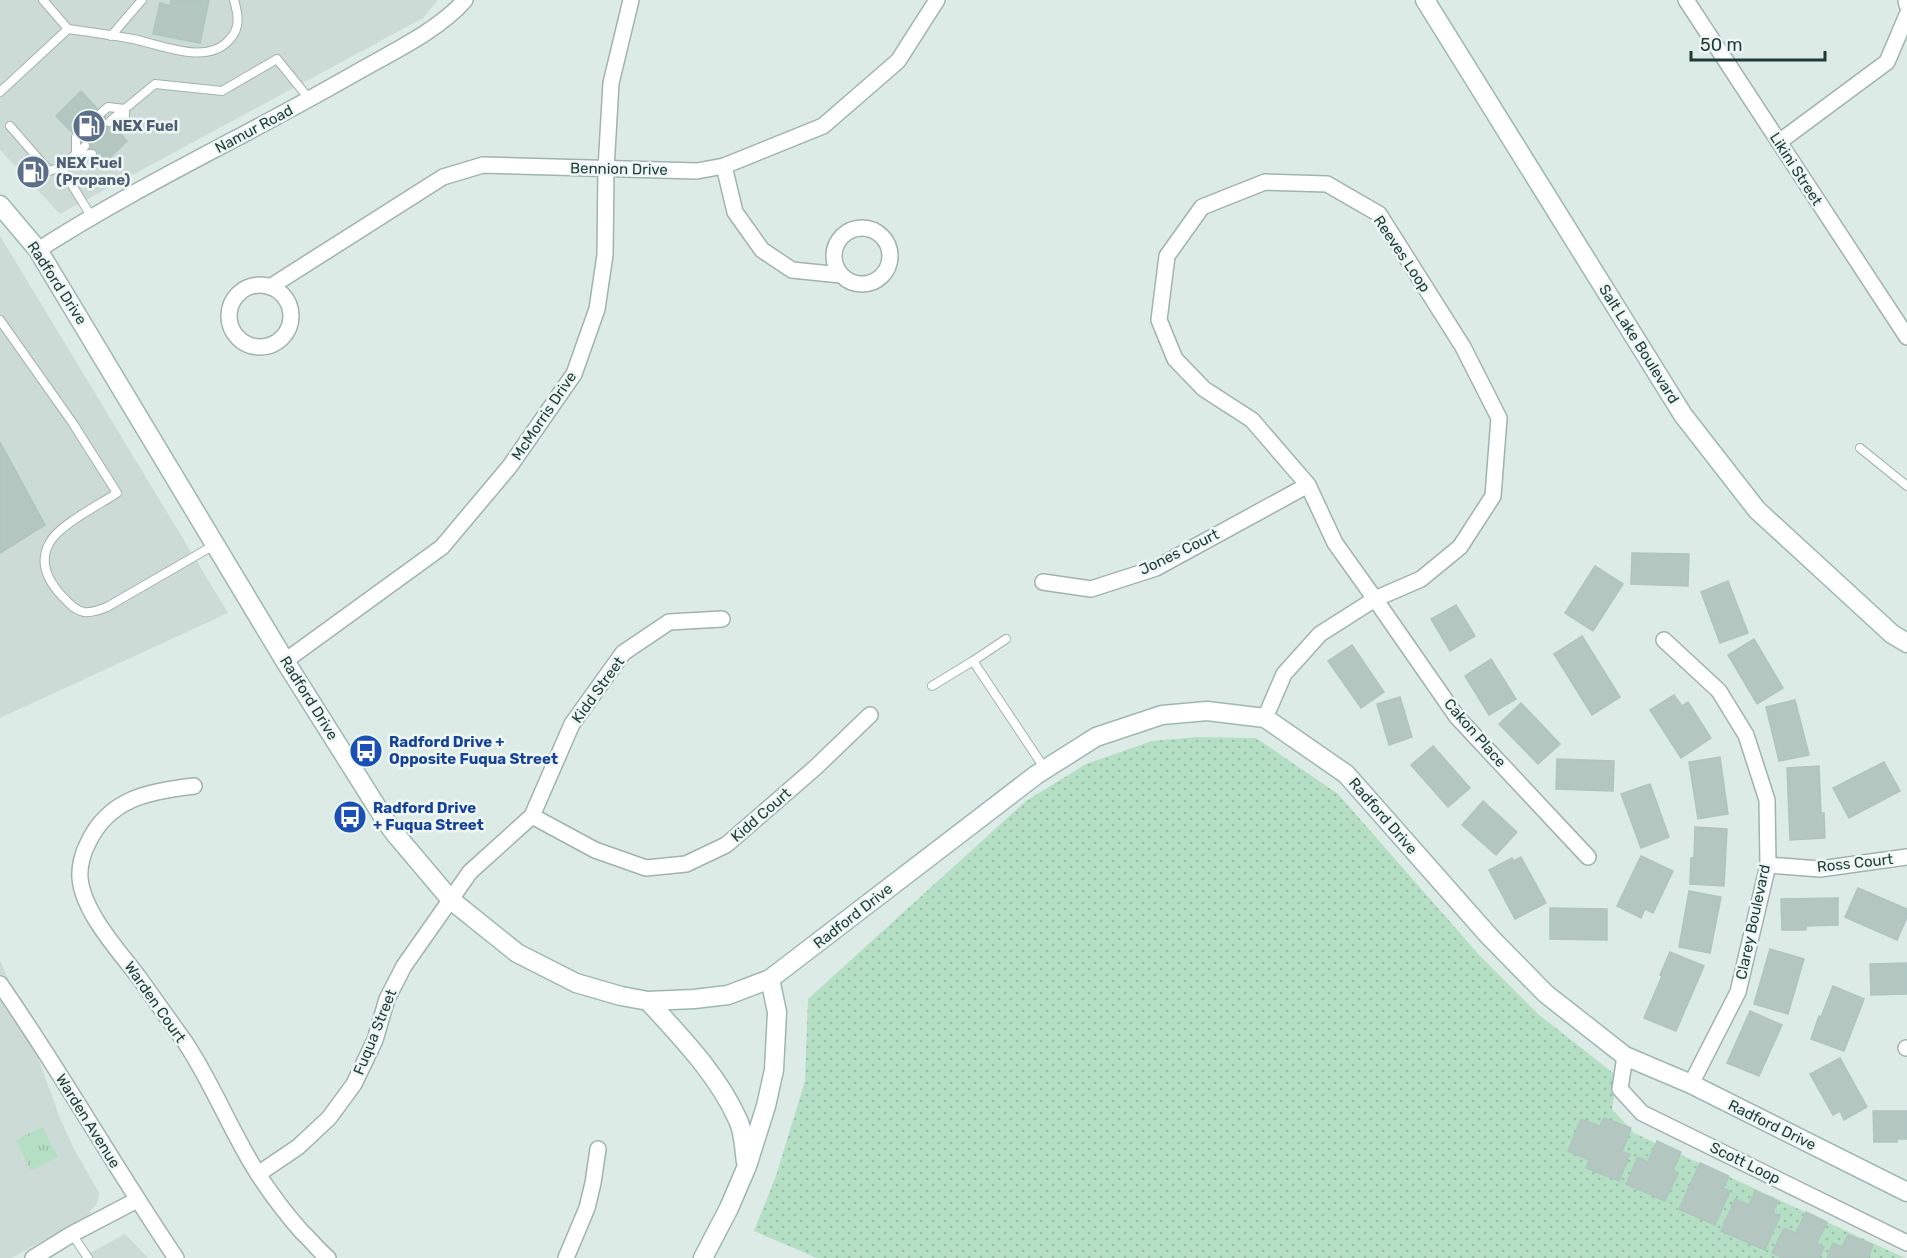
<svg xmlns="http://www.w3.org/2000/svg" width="1907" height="1258" font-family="Rubik,sans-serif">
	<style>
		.built { fill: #ccdbd6 }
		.grass { fill: url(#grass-dots) }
		.park { fill: url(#park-tufts) }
		.building { fill: #b3c6c0; stroke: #afc5bf; stroke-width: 1.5 }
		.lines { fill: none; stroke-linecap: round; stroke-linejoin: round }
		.lane-casing { stroke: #a0b3ae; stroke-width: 10 }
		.street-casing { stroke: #a0b3ae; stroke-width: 18 }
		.secondary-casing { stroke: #9cb8b1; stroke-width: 21 }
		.lane { stroke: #fff; stroke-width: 8 }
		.street { stroke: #fff; stroke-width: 15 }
		.secondary { stroke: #fff; stroke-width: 18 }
		.labels { text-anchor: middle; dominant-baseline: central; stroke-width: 5; stroke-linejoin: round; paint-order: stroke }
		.service-label { font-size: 15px; font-weight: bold; fill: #4e5e75; stroke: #eef7f4; text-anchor: start }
		.street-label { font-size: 15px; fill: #1e3c37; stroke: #eef7f4 }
		.transit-label { font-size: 15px; font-weight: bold; fill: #164399; stroke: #eef7f4; text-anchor: start }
	</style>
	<defs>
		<pattern id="grass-dots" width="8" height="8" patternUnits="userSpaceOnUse" patternTransform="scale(1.5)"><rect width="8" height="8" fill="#b4dfc4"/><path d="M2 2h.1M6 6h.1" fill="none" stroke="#9ac0a9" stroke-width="1.8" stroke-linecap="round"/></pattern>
		<pattern id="park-tufts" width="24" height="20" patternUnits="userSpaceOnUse" patternTransform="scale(1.5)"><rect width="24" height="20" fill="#b4dfc4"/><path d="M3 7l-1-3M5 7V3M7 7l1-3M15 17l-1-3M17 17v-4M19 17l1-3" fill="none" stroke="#9ac0a9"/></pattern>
	</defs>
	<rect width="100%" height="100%" fill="#ddebe6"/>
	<g class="built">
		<path d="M0,0H438L423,18L60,214L0,150Z"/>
		<path d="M0,236L228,613L0,718Z"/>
		<path d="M0,960L18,1003L60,1118L73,1147L99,1193L97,1204L90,1211L92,1215L11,1258H0Z"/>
		<path d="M125,1234L148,1258H81Z"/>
	</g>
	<path class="grass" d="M1196,737L1256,738L1338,794L1480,956L1538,1014L1617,1076L1612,1109L1634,1133L1905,1258H817L754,1231L776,1176L805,1081L808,999L1026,801L1086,764L1152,741Z"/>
	<path class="park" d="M42,1127L58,1157L31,1171L16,1140Z"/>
	<g class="building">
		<path d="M171,0H209L200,43L153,34L160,3L170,6Z"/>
		<path d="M81,91L127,141L103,164L56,116Z"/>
		<path d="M30,159L45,180L40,186L20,164Z"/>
		<path d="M0,442L45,525L0,553Z"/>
		<path d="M1632,553L1689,554L1688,586L1631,584Z"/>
		<path d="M1595,566L1623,584L1593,631L1565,613Z"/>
		<path d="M1728,581L1748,633L1720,643L1701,592Z"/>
		<path d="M1456,605L1475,636L1450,651L1431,619Z"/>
		<path d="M1582,636L1620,697L1592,715L1554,654Z"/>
		<path d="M1754,639L1783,688L1757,704L1728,655Z"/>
		<path d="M1352,645L1384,692L1361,708L1328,661Z"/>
		<path d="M1491,659L1516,699L1489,715L1465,676Z"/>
		<path d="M1674,695L1682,706L1688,702L1711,738L1681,758L1650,710Z"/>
		<path d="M1400,697L1412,737L1389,745L1377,704Z"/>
		<path d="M1795,700L1809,755L1779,761L1766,707Z"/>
		<path d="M1521,703L1560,744L1538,764L1499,724Z"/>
		<path d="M1433,746L1470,788L1448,807L1411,765Z"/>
		<path d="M1720,757L1728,814L1698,819L1689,762Z"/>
		<path d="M1557,759L1614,761L1613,791L1556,789Z"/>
		<path d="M1884,762L1900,791L1849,818L1833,788Z"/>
		<path d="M1819,766L1821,813H1824L1825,838L1790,840L1787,768Z"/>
		<path d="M1650,784L1669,837L1641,848L1621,794Z"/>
		<path d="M1483,801L1517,832L1496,855L1462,825Z"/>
		<path d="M1695,827L1727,829L1724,886L1690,884L1691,858H1694Z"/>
		<path d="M1641,856L1673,871L1653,913L1645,909L1641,918L1617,906Z"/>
		<path d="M1521,857L1546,903L1515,919L1489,870L1512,858L1514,861Z"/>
		<path d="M1858,888L1907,909V917L1897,940L1845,917Z"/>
		<path d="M1689,891L1721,897L1710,953L1679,947Z"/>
		<path d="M1838,898V925L1806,926V930H1782L1781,899Z"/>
		<path d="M1550,908L1607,909V940L1550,939Z"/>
		<path d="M1770,949L1804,959L1788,1014L1754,1004Z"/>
		<path d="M1670,952L1704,966L1676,1031L1644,1018L1662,976L1660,975Z"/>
		<path d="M1907,963V994L1871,995L1870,964Z"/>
		<path d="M1833,986L1864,999L1844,1051L1811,1039L1819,1016L1821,1017Z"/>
		<path d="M1750,1011L1782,1025L1759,1076L1727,1063Z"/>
		<path d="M1840,1058L1867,1107L1844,1120L1840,1111L1833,1115L1810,1074Z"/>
		<path d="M1873,1111H1907V1139H1897V1142H1874Z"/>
		<path d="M1604,1118L1631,1128L1622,1152L1630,1154L1619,1181L1586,1168L1589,1160L1568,1151L1581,1119L1600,1126Z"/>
		<path d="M1657,1141L1681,1152L1673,1170L1678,1173L1665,1201L1626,1184L1638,1157L1648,1162Z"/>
		<path d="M1700,1163L1729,1176L1723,1188L1730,1191L1715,1225L1679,1209Z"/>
		<path d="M1755,1191L1778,1201L1773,1213L1780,1216L1765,1250L1721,1231L1735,1199L1749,1205Z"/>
		<path d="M1806,1212L1827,1222L1817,1243L1824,1247L1819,1258H1782L1772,1253L1784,1228L1796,1233Z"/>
		<path d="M1848,1235L1873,1245L1868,1258H1827L1833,1243L1842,1247Z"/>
	</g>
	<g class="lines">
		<g class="lane-casing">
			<g id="lane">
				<path d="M43,0L68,29"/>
				<path d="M111,36L142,0"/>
				<path d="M0,92L68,29C90,32 112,35 133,39C162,45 208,66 230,39C241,27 238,14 234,0"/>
				<path d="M101,113L108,107L125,109V122L117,130"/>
				<path d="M109,122L155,84L222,91L277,59L310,100"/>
				<path d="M10,126L49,171L61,167"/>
				<path d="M85,146L61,167L91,216"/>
				<path d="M76,155V137"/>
				<path d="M76,155L92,154"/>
				<path d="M0,320L72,422L117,493C99,505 59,525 50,542C38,562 48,581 62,596C69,603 74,610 84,612C92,613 99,610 107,607L216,544"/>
				<path d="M1860,448L1907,486"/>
				<path d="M973,661L1006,639"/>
				<path d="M932,686L973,661L1045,769"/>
				<path d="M72,1234L88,1258"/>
			</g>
		</g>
		<g class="street-casing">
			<g id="street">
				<path d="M1686,0L1907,337"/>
				<path d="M1906,0L1907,5"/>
				<path d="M1779,142L1887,62L1907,15"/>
				<path d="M724,166L735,212L762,250L792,270L841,275"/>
				<circle cx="862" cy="256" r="28"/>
				<path d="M38,250C139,185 248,135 352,75C388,54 437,32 465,0"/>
				<circle cx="260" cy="316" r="31"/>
				<path d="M270,287L443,177L483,165L697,171L724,166L823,126L898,61L937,0"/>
				<path d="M1043,582L1091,589L1156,568L1308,485"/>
				<path d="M1664,640L1719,691L1746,735L1767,800L1768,865L1738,992L1691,1084"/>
				<path d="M285,661L442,547L510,466L574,374L597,309L605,255L606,169L611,83L631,0"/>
				<path d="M1265,718L1284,674L1320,634L1375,599L1421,579L1460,547L1493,496L1499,418L1463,347L1379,214L1327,184L1265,182L1202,207L1167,256L1159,320L1175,359L1204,389L1252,420L1308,485L1335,543L1375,599L1391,622L1457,717L1588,857"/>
				<path d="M194,786C150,791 109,798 88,843C83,852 79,867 80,878C83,913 120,952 140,979C155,1000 170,1021 185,1042C213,1084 231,1132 258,1174C271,1194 286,1214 302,1232C311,1240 318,1250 328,1258"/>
				<path d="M532,816L595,850L646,868L686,864L726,845L816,767L870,715"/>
				<path d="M1768,865L1820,869L1907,857"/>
				<path d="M0,984C62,1073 115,1168 176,1258"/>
				<path d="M1906,1048H1907"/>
				<path d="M1625,1056L1620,1089L1642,1113L1907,1243"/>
				<path d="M258,1174L298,1147L329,1118L354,1084L375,1040L387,999L404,966L470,872L532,816L572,724L623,653L669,622L722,619"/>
				<path d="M33,1258L72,1234L137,1200"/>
				<path d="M566,1258L587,1208L593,1183L598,1149"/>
			</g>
		</g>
		<g class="secondary-casing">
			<g id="secondary">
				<path d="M1425,0L1683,415L1757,510L1892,634L1907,643"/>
				<path d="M0,205L38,250L285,661L387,823L396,835L451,900L517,953L576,983L621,996L648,1001L694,999L728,995L770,979L1036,775L1096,737L1162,715L1207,711L1265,718L1346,774L1489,936L1546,994L1625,1056L1691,1084L1907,1192"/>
				<path d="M648,1001C681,1037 718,1075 738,1120C744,1132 744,1149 746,1162"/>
				<path d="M703,1258L729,1208L747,1166L766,1106L774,1070L777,1012L770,979"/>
			</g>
		</g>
		<use href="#lane" class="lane"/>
		<use href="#street" class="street"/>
		<use href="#secondary" class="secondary"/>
	</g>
	<defs>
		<g id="fuel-disc" transform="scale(1.725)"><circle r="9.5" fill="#5c6f8a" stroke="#eef7f4"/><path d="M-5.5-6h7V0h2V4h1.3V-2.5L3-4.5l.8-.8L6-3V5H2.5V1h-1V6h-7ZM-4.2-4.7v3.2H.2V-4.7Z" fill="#fff"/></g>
		<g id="bus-disc" transform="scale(1.725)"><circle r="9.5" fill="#1a4fb4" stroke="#eef7f4"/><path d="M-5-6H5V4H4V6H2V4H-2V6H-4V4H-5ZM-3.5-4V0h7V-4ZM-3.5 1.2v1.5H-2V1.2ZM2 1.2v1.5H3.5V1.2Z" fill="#fff"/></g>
	</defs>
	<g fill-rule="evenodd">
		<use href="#fuel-disc" x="89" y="126"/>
		<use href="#fuel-disc" x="33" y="172"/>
		<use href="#bus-disc" x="366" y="751"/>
		<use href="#bus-disc" x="350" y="817"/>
	</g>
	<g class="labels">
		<g class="service-label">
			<text x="112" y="126">NEX Fuel</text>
			<text x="56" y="163">NEX Fuel<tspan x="56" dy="17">(Propane)</tspan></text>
		</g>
		<g class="street-label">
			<text transform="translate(254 129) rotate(-28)">Namur Road</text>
			<text transform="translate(619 169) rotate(1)">Bennion Drive</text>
			<text transform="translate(1796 169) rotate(57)">Likini Street</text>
			<text transform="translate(1402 254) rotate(56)">Reeves Loop</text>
			<text transform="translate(57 283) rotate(57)">Radford Drive</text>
			<text transform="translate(1639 344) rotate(58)">Salt Lake Boulevard</text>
			<text transform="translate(544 416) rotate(-56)">McMorris Drive</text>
			<text transform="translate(1179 552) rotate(-26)">Jones Court</text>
			<text transform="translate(598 690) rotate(-54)">Kidd Street</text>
			<text transform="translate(309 698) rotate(58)">Radford Drive</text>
			<text transform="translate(1475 733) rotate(49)">Cakon Place</text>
			<text transform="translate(761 815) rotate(-41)">Kidd Court</text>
			<text transform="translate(1383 816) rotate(49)">Radford Drive</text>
			<text transform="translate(1855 863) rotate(-6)">Ross Court</text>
			<text transform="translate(853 916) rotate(-38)">Radford Drive</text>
			<text transform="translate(1753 922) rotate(-78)">Clarey Boulevard</text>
			<text transform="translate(155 1002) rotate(55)">Warden Court</text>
			<text transform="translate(375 1032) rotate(-68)">Fuqua Street</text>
			<text transform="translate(88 1121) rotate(58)">Warden Avenue</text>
			<text transform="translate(1772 1125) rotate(26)">Radford Drive</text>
			<text transform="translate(1745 1163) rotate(26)">Scott Loop</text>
		</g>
		<g class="transit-label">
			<text x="389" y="742">Radford Drive +<tspan x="389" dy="17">Opposite Fuqua Street</tspan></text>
			<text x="373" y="808">Radford Drive<tspan x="373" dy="17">+ Fuqua Street</tspan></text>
		</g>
	</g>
	<path d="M1691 51v9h134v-9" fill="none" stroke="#1e3c37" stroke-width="3"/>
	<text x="1700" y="51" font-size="18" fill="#1e3c37" stroke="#eef7f4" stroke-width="4.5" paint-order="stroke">50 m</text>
</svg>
